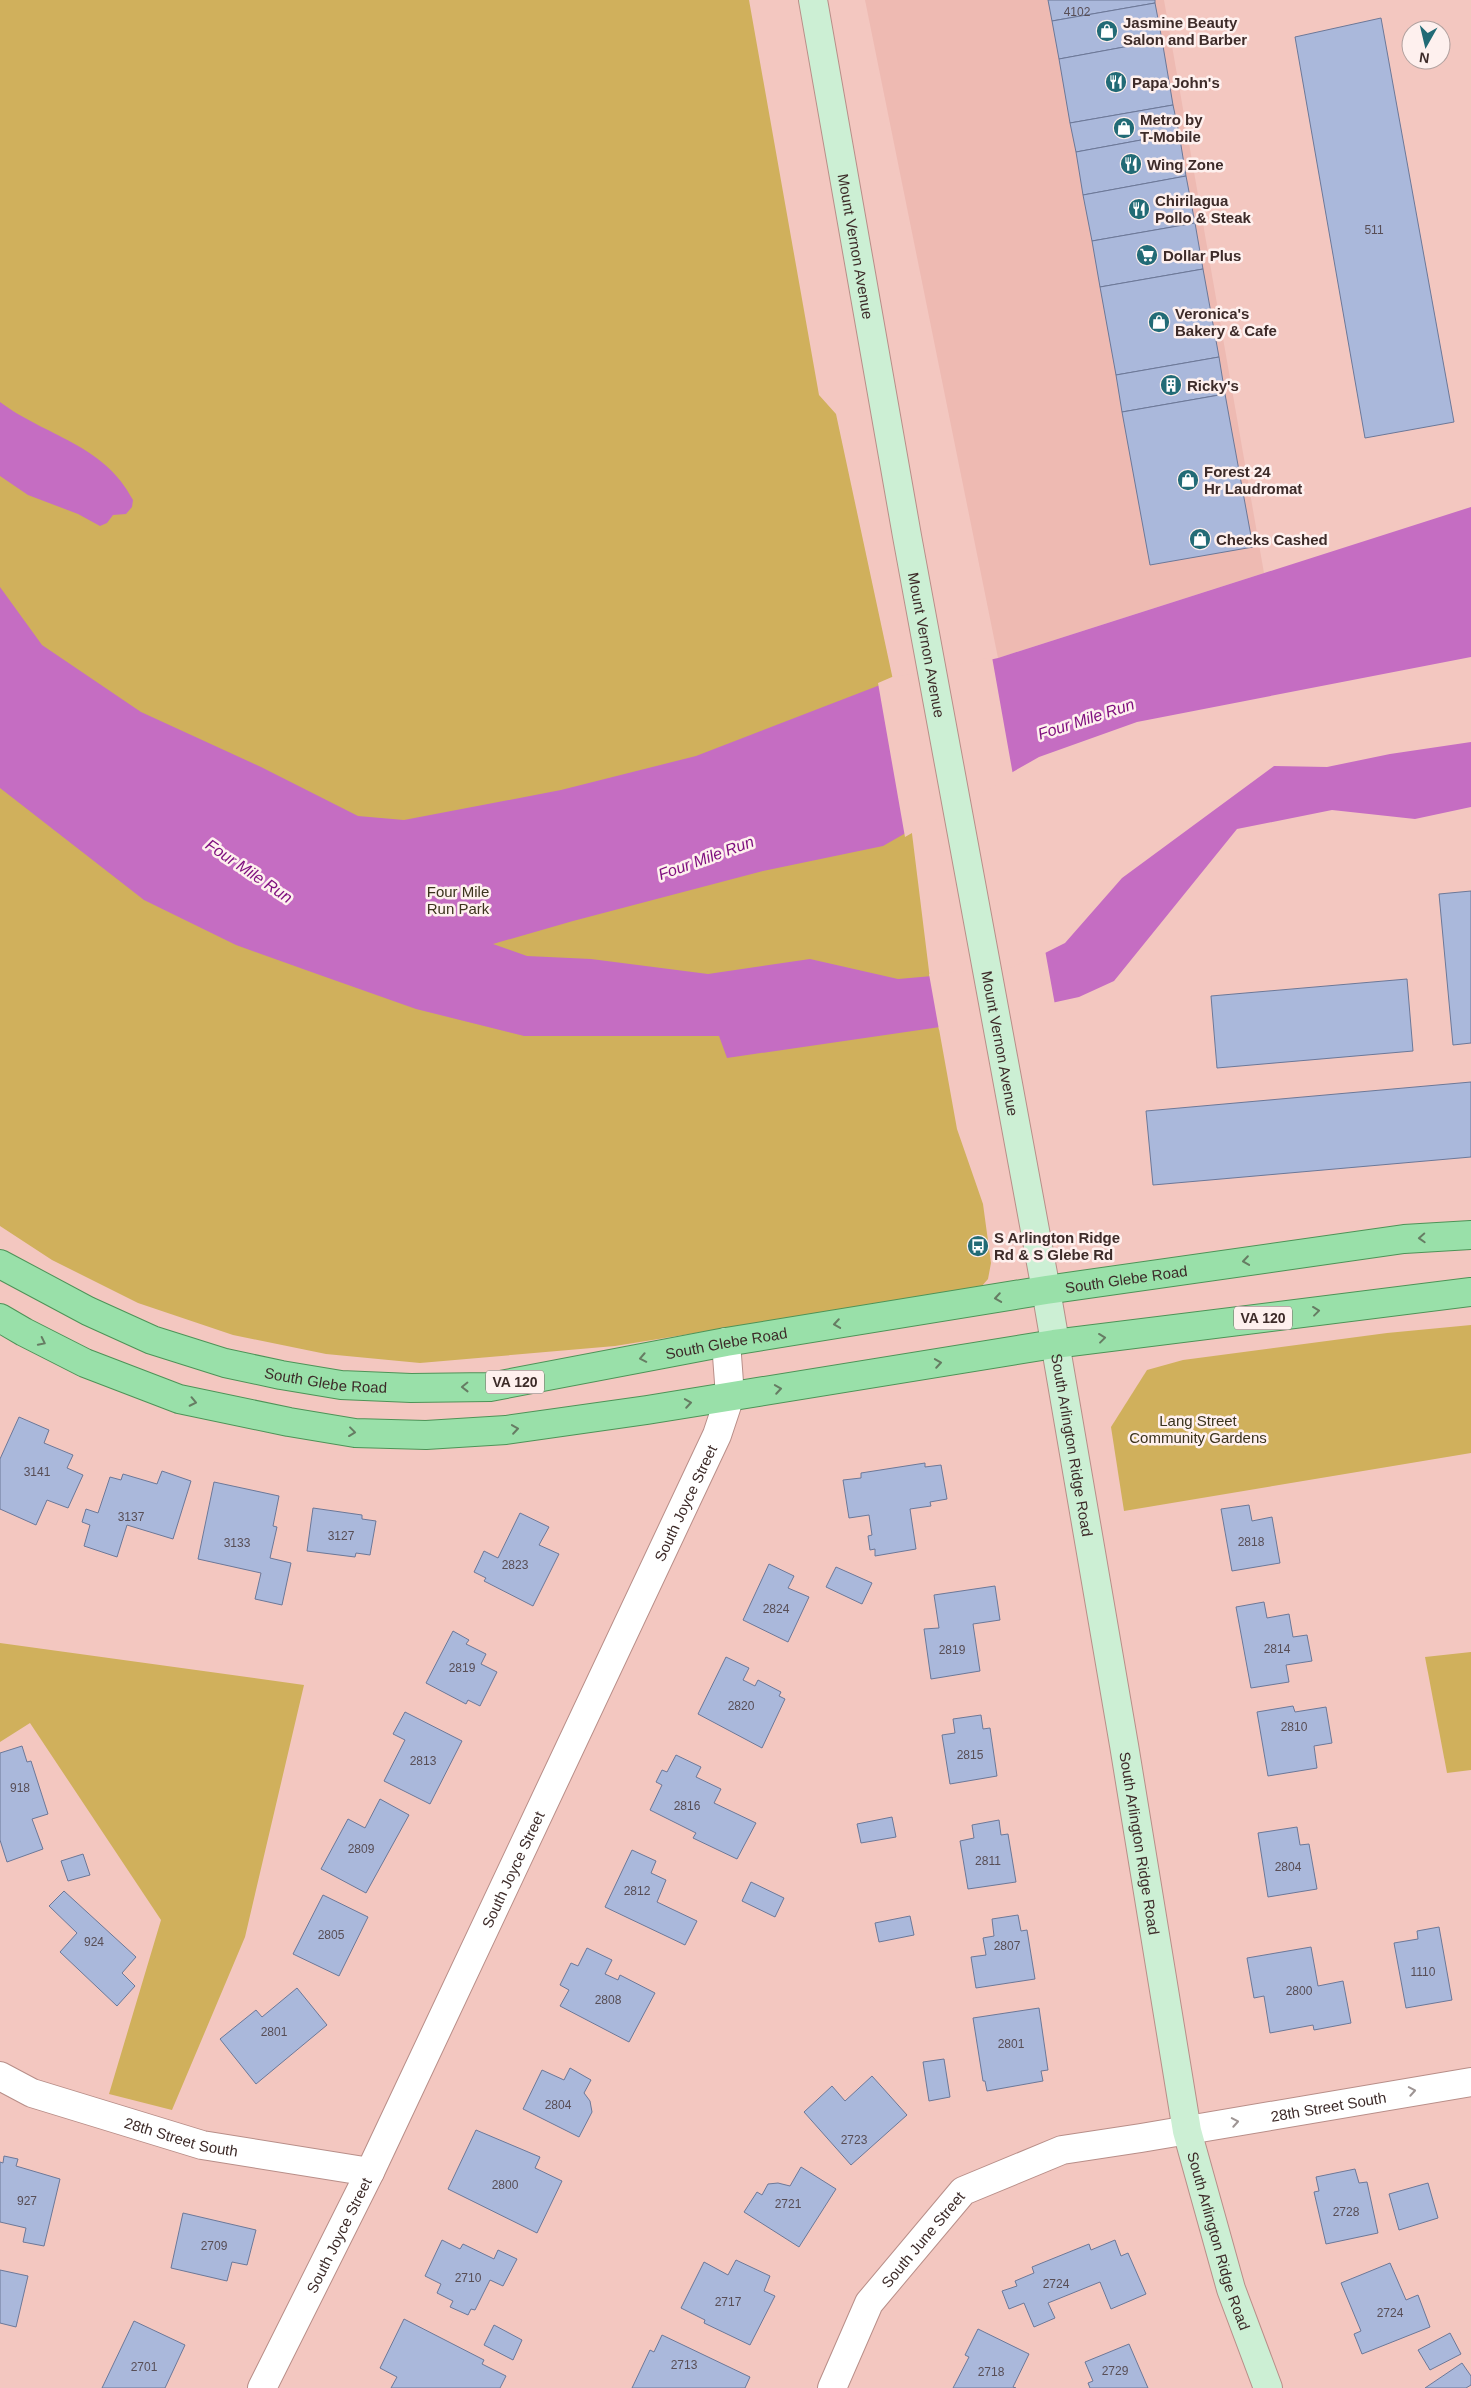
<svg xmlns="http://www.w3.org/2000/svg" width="1471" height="2388" font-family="Helvetica,sans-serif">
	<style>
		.built { fill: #eebab2 }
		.green { fill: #d0b05c }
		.water { fill: #c56dc2 }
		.pier { fill: #f3c7c0 }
		.building { fill: #aab8db; stroke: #6c7898 }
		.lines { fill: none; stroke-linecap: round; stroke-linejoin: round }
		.minor-casing { stroke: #b88e88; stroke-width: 30 }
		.secondary-casing { stroke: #b88e88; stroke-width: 30 }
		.primary-casing { stroke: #4d9357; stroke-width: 30 }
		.minor { stroke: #fff; stroke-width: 28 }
		.secondary { stroke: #ccefd4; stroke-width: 28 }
		.primary { stroke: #99e0a9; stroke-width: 28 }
		.oneway { stroke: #667c63 }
		.oneway2 { stroke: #9e9594 }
		.labels { text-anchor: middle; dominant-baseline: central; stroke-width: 5; stroke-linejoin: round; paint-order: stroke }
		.number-label { font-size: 12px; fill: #584e56 }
		.shield { fill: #fef0ee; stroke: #776664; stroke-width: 1 }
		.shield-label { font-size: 14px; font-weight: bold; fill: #3d2b29 }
		.poi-label { font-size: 15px; font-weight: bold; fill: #3d2b29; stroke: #fef0ee; text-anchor: start }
		.street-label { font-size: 15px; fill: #3d2b29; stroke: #fef0ee }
		.park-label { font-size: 15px; fill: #3b331d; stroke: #fef0ee }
		.water-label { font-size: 16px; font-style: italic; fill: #7e0d7e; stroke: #fef0ee }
	</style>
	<rect width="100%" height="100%" fill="#f3c7c0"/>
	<path class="built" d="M865,0H1164L1264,573L998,658Z"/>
	<g class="green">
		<path d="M0,0H749L819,395L836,414L893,680L930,979L957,1129L983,1204L991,1263L988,1279L981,1287L615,1346L420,1363L326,1354L233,1335L138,1303L52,1260L0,1226Z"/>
		<path d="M1471,1325V1453L1124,1511L1111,1427L1147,1370L1183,1360L1387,1333Z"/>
		<path d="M0,1643L304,1685L245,1937L172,2110L109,2094L161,1920L30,1723L0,1742Z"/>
		<path d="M1471,1652V1770L1447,1773L1425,1657Z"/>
	</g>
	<g class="water">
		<path d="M0,402C45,436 104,444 133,500L132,507L126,514L113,515L107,523L100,526L78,514L28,495L0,476Z"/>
		<path d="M1471,507V657L1137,722L1039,757L883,846L763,871L573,921L493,944L527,956L591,959L708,974L810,959L898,979L1013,969L1065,943L1122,878L1274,766L1327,767L1390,754L1471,742V807L1415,819L1332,810L1237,829L1114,981L1079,997L947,1026L727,1058L719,1036H524L416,1009L317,974L236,945L144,900L0,788V587L42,645L141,712L261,767L358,816L404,820L561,790L696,756L893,680L932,673L998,658Z"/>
	</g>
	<g class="pier">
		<path d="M992,657L1013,775L905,837L878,683L892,677L931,671Z"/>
		<path d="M1045,950L1055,1005L939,1030L929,974L1013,967Z"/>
	</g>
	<g class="building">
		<path d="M1048,0H1155V3L1052,21Z"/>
		<path d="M1155,3L1162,40L1059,59L1052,21Z"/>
		<path d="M1381,18L1454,422L1365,438L1295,37Z"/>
		<path d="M1162,40L1173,105L1070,123L1059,59Z"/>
		<path d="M1173,105L1179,133L1076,152L1070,123Z"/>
		<path d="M1179,133L1186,176L1083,195L1076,152Z"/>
		<path d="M1186,176L1195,223L1092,241L1083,195Z"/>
		<path d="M1195,223L1203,269L1100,287L1092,241Z"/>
		<path d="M1203,269L1219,357L1116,375L1100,287Z"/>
		<path d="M1219,357L1225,394L1122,412L1116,375Z"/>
		<path d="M1225,394L1253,547L1150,565L1122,412Z"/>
		<path d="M1471,891V1043L1453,1045L1439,894Z"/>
		<path d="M1407,979L1413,1051L1217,1068L1211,996Z"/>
		<path d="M1471,1082V1157L1153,1185L1146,1111Z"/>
		<path d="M19,1417L49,1430L44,1443L73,1455L67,1468L83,1475L68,1508L47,1500L36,1525L0,1509V1459Z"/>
		<path d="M925,1463V1467L941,1465L947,1499L930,1502L931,1506L910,1509L916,1549L875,1556V1549L870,1550L868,1536L872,1535L869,1515L849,1518L843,1480L861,1478V1473Z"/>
		<path d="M162,1471L191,1481L173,1539L127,1525L117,1557L84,1546L90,1525L82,1522L86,1509L98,1513L110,1477L121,1480L123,1474L157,1484Z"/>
		<path d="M214,1482L279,1496L273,1526L277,1527L270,1558L291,1563L282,1605L255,1599L261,1573L198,1559Z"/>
		<path d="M1249,1505L1252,1521L1272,1517L1280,1563L1232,1571L1221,1509Z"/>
		<path d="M313,1508L362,1515V1519L376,1521L370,1555L356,1553L355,1557L307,1551Z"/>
		<path d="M520,1513L549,1527L539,1545L559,1554L533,1606L484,1581L486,1578L474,1572L484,1551L498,1558Z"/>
		<path d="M769,1564L794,1576L788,1588L809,1597L788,1642L743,1620Z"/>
		<path d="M836,1567L872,1583L862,1604L826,1587Z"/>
		<path d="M995,1586L1000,1620L973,1624L980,1671L931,1679L924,1629L939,1628L934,1595Z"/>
		<path d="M1264,1602L1267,1618L1289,1614L1293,1637L1307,1635L1312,1661L1286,1665L1289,1682L1251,1688L1236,1607Z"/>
		<path d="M453,1631L469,1640L466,1644L486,1654L481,1664L497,1672L480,1706L468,1700L466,1704L426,1683Z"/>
		<path d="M726,1657L749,1668L743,1680L755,1686L758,1680L781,1692L779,1696L785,1699L762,1748L698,1714Z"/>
		<path d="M1293,1706L1295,1712L1326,1707L1332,1743L1314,1746L1317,1768L1268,1776L1257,1712Z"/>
		<path d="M405,1712L462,1741L430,1804L384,1781L405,1740L393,1734Z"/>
		<path d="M981,1715L983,1729L990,1728L997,1776L950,1784L942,1735L955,1733L953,1719Z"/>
		<path d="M22,1746L27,1762L31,1761L48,1814L32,1819L43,1849L7,1862L0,1840V1753Z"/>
		<path d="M676,1755L701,1767L696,1777L721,1789L714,1803L756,1823L737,1859L693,1838L696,1833L650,1810L662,1785L656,1782L662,1770L667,1772Z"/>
		<path d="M380,1799L409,1815L366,1893L321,1869L348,1819L365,1828Z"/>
		<path d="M892,1817L896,1837L861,1843L857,1824Z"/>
		<path d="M999,1820L1001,1835L1008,1834L1016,1882L968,1889L960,1841L974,1838L972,1825Z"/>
		<path d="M1297,1827L1300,1845L1309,1844L1317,1889L1268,1897L1258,1833Z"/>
		<path d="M632,1850L656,1861L651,1873L666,1880L657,1902L697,1921L685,1945L605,1907Z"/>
		<path d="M83,1854L90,1875L68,1881L61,1861Z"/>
		<path d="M751,1882L784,1898L775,1917L742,1901Z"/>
		<path d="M64,1891L136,1957L122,1973L135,1986L117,2006L60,1952L77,1933L49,1906Z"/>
		<path d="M323,1895L368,1917L339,1976L293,1954Z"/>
		<path d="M1018,1915L1021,1931L1027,1930L1035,1979L976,1988L971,1957L986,1955L983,1938L994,1936L992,1919Z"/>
		<path d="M910,1916L914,1935L879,1942L875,1923Z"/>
		<path d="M1439,1927L1452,2000L1406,2008L1394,1943L1418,1939L1417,1931Z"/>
		<path d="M1311,1947L1318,1986L1343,1981L1351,2023L1314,2030L1313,2025L1270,2033L1264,1996L1254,1998L1247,1958Z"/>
		<path d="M587,1948L612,1960L605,1974L618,1980L620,1975L655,1993L629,2042L560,2006L569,1990L560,1985L571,1963L578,1966Z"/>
		<path d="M297,1988L327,2025L256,2084L220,2039L256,2010L262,2017Z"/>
		<path d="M1039,2008L1048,2070L1041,2071L1043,2081L987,2091L985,2081H983L973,2018Z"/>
		<path d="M944,2059L950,2097L929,2101L923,2062Z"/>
		<path d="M570,2068L591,2080L584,2093L590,2101L592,2112L579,2137L523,2109L542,2070L564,2080Z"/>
		<path d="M872,2076L907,2115L851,2165L804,2112L832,2086L845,2101Z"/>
		<path d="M476,2130L540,2157L535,2168L562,2181L537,2233L448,2189Z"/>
		<path d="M4,2156L18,2159L16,2166L60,2179L44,2246L23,2242L26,2228L0,2222V2162L3,2163Z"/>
		<path d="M801,2167L836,2189L799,2247L744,2212L757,2192L762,2195L768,2184L778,2183L790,2186Z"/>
		<path d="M1355,2169L1359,2183L1367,2182L1378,2233L1326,2244L1314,2192L1319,2191L1316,2177Z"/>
		<path d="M1428,2183L1438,2218L1399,2230L1389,2194Z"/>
		<path d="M183,2213L256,2230L247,2265L232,2262L227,2281L171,2268Z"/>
		<path d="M442,2240L460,2249L463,2244L494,2259L498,2250L517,2259L503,2286L490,2280L475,2310L471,2309L468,2315L450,2307L453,2301L437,2293L441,2284L425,2276Z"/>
		<path d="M1115,2240L1121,2256L1128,2253L1146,2294L1111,2309L1100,2282L1048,2303L1055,2318L1034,2327L1024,2303L1009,2309L1002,2291L1017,2286L1015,2281L1034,2273L1032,2267L1089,2244L1091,2250Z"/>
		<path d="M736,2260L770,2276L764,2291L775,2296L750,2345L704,2323L705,2320L681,2308L704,2262L728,2275Z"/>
		<path d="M1390,2263L1406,2300L1418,2295L1430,2327L1362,2354L1354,2334L1361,2331L1341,2283Z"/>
		<path d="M0,2270L28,2276L16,2327L0,2323Z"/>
		<path d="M404,2319L484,2360L482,2364L506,2376L500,2388H391L397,2377L380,2368Z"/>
		<path d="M134,2321L185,2345L165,2388H102Z"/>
		<path d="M494,2325L522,2340L513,2360L484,2345Z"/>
		<path d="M978,2329L1029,2354L1013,2387L1016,2388H953L969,2357L965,2355Z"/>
		<path d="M1450,2333L1461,2354L1430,2370L1418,2350Z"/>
		<path d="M662,2335L750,2377L745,2388H632L650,2350L654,2352Z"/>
		<path d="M1129,2344L1148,2388H1090L1088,2383L1093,2381L1085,2362Z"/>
		<path d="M1462,2363L1471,2376V2385L1466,2388H1425Z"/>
	</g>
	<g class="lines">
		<g class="minor-casing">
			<g id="minor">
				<path id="s1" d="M0,2076L32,2093L202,2145L370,2172"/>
				<path id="s2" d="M262,2388L370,2172L717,1435L730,1396L726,1342"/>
				<path id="s3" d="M832,2388L869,2303L963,2191L1062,2150L1141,2138L1471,2082"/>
			</g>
		</g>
		<g class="secondary-casing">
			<g id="secondary">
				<path id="s4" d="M813,0L907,536L1046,1290L1124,1745L1187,2131L1231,2289L1268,2388"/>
			</g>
		</g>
		<g class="primary-casing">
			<g id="primary">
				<path id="s5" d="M0,1264L88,1311L152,1340L225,1363L281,1375L341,1385L411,1388L490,1387L726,1342L1046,1290L1404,1239L1471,1235"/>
				<path d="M0,1318L24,1332L85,1363L179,1399L289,1422L355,1433L426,1435L506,1430L647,1410L1054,1344L1471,1292"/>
			</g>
		</g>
		<use href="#minor" class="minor"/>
		<use href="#secondary" class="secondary"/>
		<use href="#primary" class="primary"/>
	</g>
	<defs><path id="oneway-chevron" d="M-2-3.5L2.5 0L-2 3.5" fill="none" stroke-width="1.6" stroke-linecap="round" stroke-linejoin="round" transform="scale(1.25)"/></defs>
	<g class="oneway">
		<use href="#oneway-chevron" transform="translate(1422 1238) rotate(177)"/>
		<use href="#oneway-chevron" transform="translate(1246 1261) rotate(172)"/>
		<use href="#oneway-chevron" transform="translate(998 1298) rotate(171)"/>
		<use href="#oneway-chevron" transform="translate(1316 1311) rotate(-7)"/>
		<use href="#oneway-chevron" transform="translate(837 1324) rotate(171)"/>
		<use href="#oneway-chevron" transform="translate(1102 1338) rotate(-7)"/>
		<use href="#oneway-chevron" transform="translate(42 1342) rotate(26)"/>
		<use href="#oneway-chevron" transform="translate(643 1358) rotate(169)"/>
		<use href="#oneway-chevron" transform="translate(938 1363) rotate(-9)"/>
		<use href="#oneway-chevron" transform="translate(465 1387) rotate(179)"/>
		<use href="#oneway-chevron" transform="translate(778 1389) rotate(-9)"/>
		<use href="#oneway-chevron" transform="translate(193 1402) rotate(12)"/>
		<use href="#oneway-chevron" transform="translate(688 1403) rotate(-9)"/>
		<use href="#oneway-chevron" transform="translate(515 1429) rotate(-8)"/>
		<use href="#oneway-chevron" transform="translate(352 1432) rotate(7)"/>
	</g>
	<g class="oneway2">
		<use href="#oneway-chevron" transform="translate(1412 2091) rotate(-10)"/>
		<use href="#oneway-chevron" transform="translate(1235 2122) rotate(-10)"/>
	</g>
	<defs>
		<g id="shop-disc" transform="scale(1.125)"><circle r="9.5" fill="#226b76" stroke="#fef0ee"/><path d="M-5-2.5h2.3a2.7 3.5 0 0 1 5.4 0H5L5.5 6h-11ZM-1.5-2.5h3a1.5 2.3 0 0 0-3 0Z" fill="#fff"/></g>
		<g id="restaurant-disc" transform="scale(1.125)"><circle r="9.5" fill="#226b76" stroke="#fef0ee"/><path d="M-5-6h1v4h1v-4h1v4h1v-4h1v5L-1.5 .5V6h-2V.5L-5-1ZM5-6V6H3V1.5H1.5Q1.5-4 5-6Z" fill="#fff"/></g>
		<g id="supermarket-disc" transform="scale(1.125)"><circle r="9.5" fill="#226b76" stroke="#fef0ee"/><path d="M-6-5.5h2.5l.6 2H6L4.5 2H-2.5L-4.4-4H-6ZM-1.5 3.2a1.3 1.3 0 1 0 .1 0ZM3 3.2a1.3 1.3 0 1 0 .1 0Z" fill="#fff"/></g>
		<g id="building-disc" transform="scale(1.125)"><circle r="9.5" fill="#226b76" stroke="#fef0ee"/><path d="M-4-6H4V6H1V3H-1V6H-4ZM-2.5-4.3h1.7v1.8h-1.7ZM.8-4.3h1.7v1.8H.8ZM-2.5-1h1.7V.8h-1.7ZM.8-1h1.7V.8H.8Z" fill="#fff"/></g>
		<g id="bus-disc" transform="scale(1.125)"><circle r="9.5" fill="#226b76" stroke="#fef0ee"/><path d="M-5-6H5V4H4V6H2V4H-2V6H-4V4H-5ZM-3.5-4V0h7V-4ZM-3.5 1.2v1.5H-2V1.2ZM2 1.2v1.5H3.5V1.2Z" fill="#fff"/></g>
	</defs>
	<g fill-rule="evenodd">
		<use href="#shop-disc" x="1107" y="31"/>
		<use href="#restaurant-disc" x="1116" y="82"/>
		<use href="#shop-disc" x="1124" y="128"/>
		<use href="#restaurant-disc" x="1131" y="164"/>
		<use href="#restaurant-disc" x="1139" y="209"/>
		<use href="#supermarket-disc" x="1147" y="255"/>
		<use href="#shop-disc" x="1159" y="322"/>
		<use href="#building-disc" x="1171" y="385"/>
		<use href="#shop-disc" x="1188" y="480"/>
		<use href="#shop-disc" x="1200" y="539"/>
		<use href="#bus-disc" x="978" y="1246"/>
	</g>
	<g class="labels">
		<g class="number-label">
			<text x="1077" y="12">4102</text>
			<text x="1374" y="230">511</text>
			<text x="37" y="1472">3141</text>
			<text x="131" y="1517">3137</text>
			<text x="341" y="1536">3127</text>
			<text x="1251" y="1542">2818</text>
			<text x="237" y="1543">3133</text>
			<text x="515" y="1565">2823</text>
			<text x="776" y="1609">2824</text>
			<text x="1277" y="1649">2814</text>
			<text x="952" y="1650">2819</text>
			<text x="462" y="1668">2819</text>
			<text x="741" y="1706">2820</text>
			<text x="1294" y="1727">2810</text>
			<text x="970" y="1755">2815</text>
			<text x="423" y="1761">2813</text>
			<text x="20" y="1788">918</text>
			<text x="687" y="1806">2816</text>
			<text x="361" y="1849">2809</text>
			<text x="988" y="1861">2811</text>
			<text x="1288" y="1867">2804</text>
			<text x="637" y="1891">2812</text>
			<text x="331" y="1935">2805</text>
			<text x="94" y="1942">924</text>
			<text x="1007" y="1946">2807</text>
			<text x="1423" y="1972">1110</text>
			<text x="1299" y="1991">2800</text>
			<text x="608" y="2000">2808</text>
			<text x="274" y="2032">2801</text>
			<text x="1011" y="2044">2801</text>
			<text x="558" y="2105">2804</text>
			<text x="854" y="2140">2723</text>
			<text x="505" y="2185">2800</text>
			<text x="27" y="2201">927</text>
			<text x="788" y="2204">2721</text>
			<text x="1346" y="2212">2728</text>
			<text x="214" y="2246">2709</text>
			<text x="468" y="2278">2710</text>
			<text x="1056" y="2284">2724</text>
			<text x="728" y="2302">2717</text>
			<text x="1390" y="2313">2724</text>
			<text x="684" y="2365">2713</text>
			<text x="144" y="2367">2701</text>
			<text x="1115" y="2371">2729</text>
			<text x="991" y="2372">2718</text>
		</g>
		<g class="shield">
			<rect x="1234" y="1306.5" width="58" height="23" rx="4"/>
			<rect x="486" y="1370.5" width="58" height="23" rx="4"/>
		</g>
		<g class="shield-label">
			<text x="1263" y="1318">VA 120</text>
			<text x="515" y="1382">VA 120</text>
		</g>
		<g class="poi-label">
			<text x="1123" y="22">Jasmine Beauty<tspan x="1123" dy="17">Salon and Barber</tspan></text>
			<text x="1132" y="82">Papa John's</text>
			<text x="1140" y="119">Metro by<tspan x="1140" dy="17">T-Mobile</tspan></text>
			<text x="1147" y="164">Wing Zone</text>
			<text x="1155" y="200">Chirilagua<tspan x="1155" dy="17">Pollo &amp; Steak</tspan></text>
			<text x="1163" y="255">Dollar Plus</text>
			<text x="1175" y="313">Veronica's<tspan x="1175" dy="17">Bakery &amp; Cafe</tspan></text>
			<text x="1187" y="385">Ricky's</text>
			<text x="1204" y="471">Forest 24<tspan x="1204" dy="17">Hr Laudromat</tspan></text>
			<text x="1216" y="539">Checks Cashed</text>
			<text x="994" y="1237">S Arlington Ridge<tspan x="994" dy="17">Rd &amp; S Glebe Rd</tspan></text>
		</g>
		<g class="street-label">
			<text stroke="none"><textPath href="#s4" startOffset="250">Mount Vernon Avenue</textPath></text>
			<text stroke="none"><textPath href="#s4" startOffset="655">Mount Vernon Avenue</textPath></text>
			<text stroke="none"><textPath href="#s4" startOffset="1060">Mount Vernon Avenue</textPath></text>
			<text stroke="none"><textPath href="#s5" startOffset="1159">South Glebe Road</textPath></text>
			<text stroke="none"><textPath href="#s5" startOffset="754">South Glebe Road</textPath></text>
			<text stroke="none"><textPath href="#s5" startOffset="349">South Glebe Road</textPath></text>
			<text stroke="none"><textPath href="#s4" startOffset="1468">South Arlington Ridge Road</textPath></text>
			<text stroke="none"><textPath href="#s2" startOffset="981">South Joyce Street</textPath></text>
			<text stroke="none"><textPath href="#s4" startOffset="1872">South Arlington Ridge Road</textPath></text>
			<text stroke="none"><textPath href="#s2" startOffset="576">South Joyce Street</textPath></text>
			<text stroke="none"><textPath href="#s3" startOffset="616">28th Street South</textPath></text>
			<text stroke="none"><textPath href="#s1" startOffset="192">28th Street South</textPath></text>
			<text stroke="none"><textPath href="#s2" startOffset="171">South Joyce Street</textPath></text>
			<text stroke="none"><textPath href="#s3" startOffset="176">South June Street</textPath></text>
			<text stroke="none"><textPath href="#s4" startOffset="2278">South Arlington Ridge Road</textPath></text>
		</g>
		<g class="park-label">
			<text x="458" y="891">Four Mile<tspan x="458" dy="17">Run Park</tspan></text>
			<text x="1198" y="1420">Lang Street<tspan x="1198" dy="17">Community Gardens</tspan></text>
		</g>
		<g class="water-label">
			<text transform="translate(1086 719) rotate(-18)">Four Mile Run</text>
			<text transform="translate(706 858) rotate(-20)">Four Mile Run</text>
			<text transform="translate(249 871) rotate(34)">Four Mile Run</text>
		</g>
	</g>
	<g transform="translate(1426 45) rotate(188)"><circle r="24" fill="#fef0ee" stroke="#b1a19f"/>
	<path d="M0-4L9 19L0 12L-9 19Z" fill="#226b76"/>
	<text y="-8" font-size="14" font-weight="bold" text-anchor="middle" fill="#3d2b29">N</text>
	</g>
</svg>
